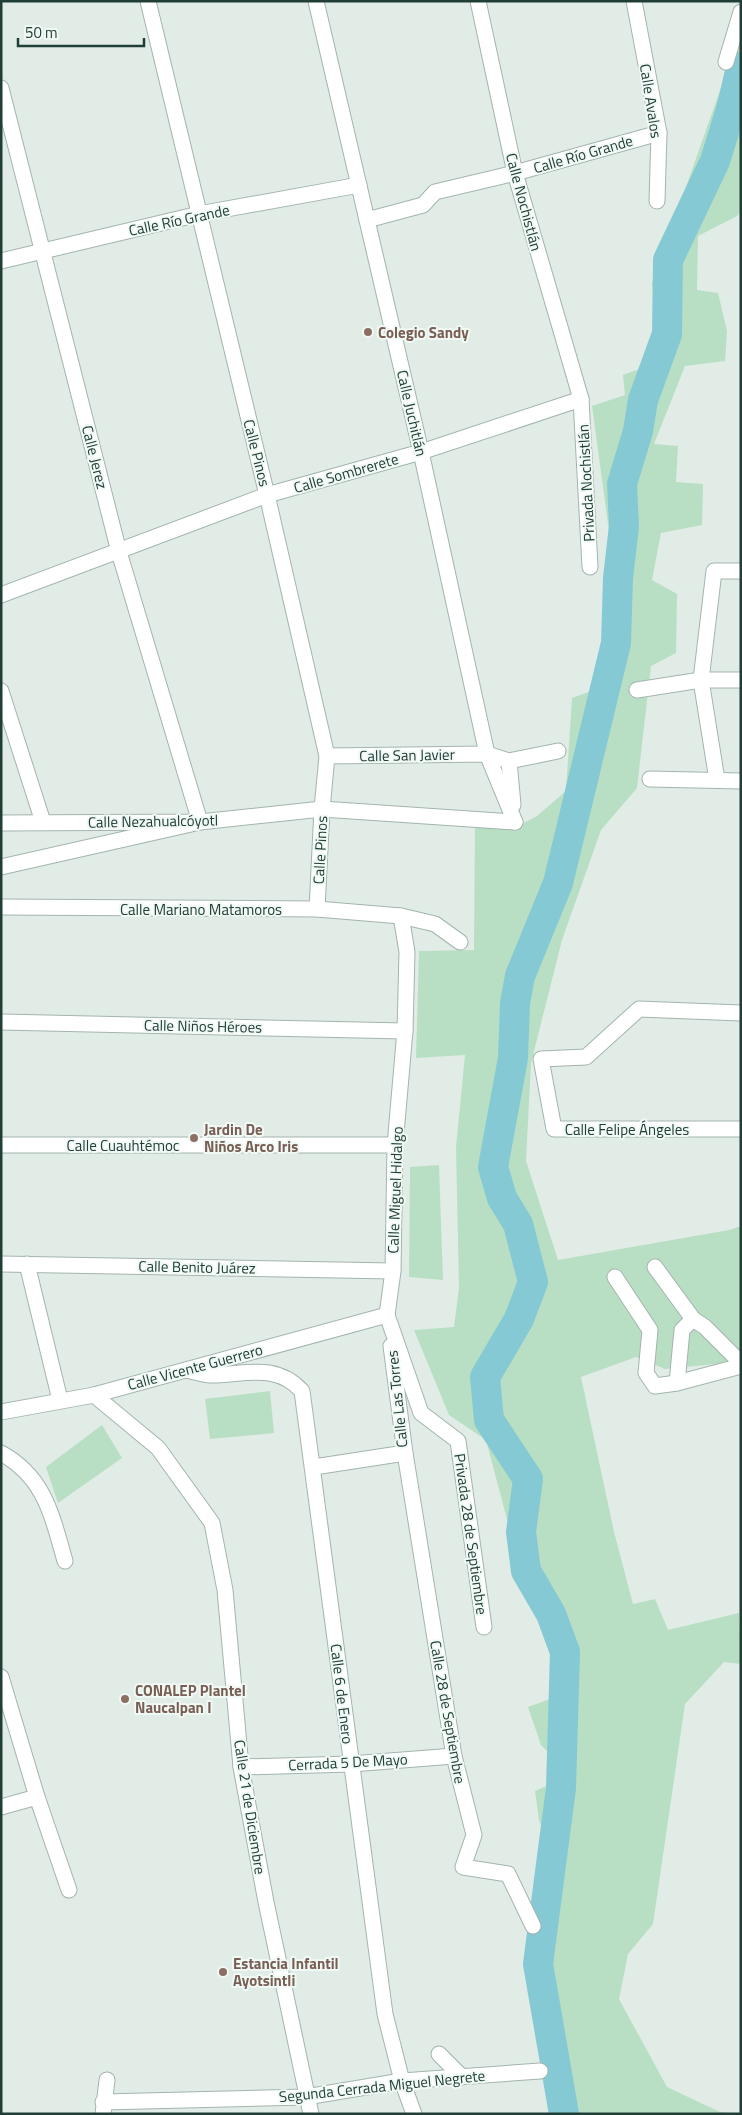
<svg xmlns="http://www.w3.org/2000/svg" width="742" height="2115" font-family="'Titillium Web',sans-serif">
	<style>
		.green { fill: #b8dfc3 }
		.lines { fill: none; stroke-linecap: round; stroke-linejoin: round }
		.river { stroke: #85c9d5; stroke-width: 30 }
		.minor-casing { stroke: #a3b4ae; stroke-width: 17 }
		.minor { stroke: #fff; stroke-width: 15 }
		.education-dot { fill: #8d6e63; stroke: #f1f9f5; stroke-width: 2 }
		.labels { text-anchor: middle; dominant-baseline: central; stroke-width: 4; stroke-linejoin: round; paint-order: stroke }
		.street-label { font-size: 15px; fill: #203e36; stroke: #f1f9f5 }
		.education-label { font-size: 15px; font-weight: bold; fill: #785e54; stroke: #f1f9f5; text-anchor: start }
	</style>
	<rect width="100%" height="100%" fill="#e1ece7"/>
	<g class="green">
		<path d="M741,31V211L737,216L698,236L697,290L718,293L727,331L725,361L685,366L654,444L678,446L676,482L703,484L702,525L661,533L652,580L677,594L676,653L651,666L637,788L601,830L562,940L531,1063L526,1161L558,1260L729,1230L741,1226V1359L716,1364L665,1369L636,1357L581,1377L614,1532L633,1604L655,1599L668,1630L739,1613L741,1664L724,1662L685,1704L653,1924L628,1954L619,1999L667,2087L720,2112L741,2114H574L570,2080L548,1984L562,1884L539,1820L535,1791L551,1784L556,1760L541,1745L528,1707L569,1692L559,1652L521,1572L486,1440L449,1415L414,1330L454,1327L459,1288L456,1147L465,1055L416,1058L419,951L474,950L475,824L518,826L537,816L566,791L572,698L594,690L605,620L609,531L592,406L625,395L623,375L647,366L657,339L652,283Z"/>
		<path d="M439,1165L443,1280L409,1277L410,1167Z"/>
		<path d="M270,1391L274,1433L210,1439L205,1399Z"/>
		<path d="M102,1425L122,1458L58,1503L46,1467Z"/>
	</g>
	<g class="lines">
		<path class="river" d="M564,2114L538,1964L561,1788L565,1652L551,1614L526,1571L521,1532L528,1479L489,1420L485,1377L519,1319L533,1282L518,1224L502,1198L493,1167L513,1058L515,1003L520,976L558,883L616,643L618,578L624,526L622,484L638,431L643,400L667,334L668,260L715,161L732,106L741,67"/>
		<g class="minor-casing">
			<g id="minor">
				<path d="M148,1L267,495L327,756L322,809L317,909"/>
				<path d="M316,1L421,452L487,754L515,822"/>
				<path d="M478,1L515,173L581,399L590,567"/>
				<path d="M634,1L659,133L657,201"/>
				<path d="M726,62L741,12"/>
				<path d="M1,88L119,552L200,822L1,867"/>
				<path d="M367,220L423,205L435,192L515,173L659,133"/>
				<path d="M1,261L199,214L359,185"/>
				<path d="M1,595L267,495L421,452L581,399"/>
				<path d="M637,690L701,680H741"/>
				<path d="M1,691L43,822"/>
				<path d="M327,756L487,754L509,761L558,751"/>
				<path d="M509,761L513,805"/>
				<path d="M650,779L741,781"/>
				<path d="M717,780L701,680L714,571H741"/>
				<path d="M1,823L200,822L322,809L515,822"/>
				<path d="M1,907L317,909L401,916L435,924L460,942"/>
				<path d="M401,916L407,952L405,1031L395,1145L393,1271L387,1315L421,1413L458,1441L484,1627"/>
				<path d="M741,1013L639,1009L586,1057L541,1059L554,1129H741"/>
				<path d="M1,1022L405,1031"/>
				<path d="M1,1145H395"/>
				<path d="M1,1264L393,1271"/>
				<path d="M27,1264L60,1400"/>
				<path d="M655,1267L693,1319L705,1327L741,1363"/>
				<path d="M615,1277L650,1330L646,1373L655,1386L677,1383L741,1366"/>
				<path d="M391,1346L405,1453L454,1756L474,1835L463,1867L508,1874L533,1926"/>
				<path d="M187,1370C194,1372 202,1374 210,1375C245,1375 275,1362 302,1391L385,2014L402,2081L414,2114"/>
				<path d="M677,1383L682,1330L693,1319"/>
				<path d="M94,1395L158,1448L212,1523L225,1590L241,1767L266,1902L311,2114"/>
				<path d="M1,1412L94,1395L387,1315"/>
				<path d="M1,1453C45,1477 52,1516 65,1561"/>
				<path d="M314,1467L405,1453"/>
				<path d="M1,1677L37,1797L69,1890"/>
				<path d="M241,1767L351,1764L454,1756"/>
				<path d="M1,1807L37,1797"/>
				<path d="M439,2054L462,2077"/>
				<path d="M103,2102L306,2097L402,2081L540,2071"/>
				<path d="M103,2114L107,2080"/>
			</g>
		</g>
		<use href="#minor" class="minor"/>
	</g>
	<g class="education-dot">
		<circle cx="368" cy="332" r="5"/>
		<circle cx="194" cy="1138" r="5"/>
		<circle cx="125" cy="1699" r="5"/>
		<circle cx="223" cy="1972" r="5"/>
	</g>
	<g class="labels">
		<g class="street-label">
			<text transform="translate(651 101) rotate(81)">Calle Avalos</text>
			<text transform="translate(583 154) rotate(-16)">Calle Río Grande</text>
			<text transform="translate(524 202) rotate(75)">Calle Nochistlán</text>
			<text transform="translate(179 220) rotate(-12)">Calle Río Grande</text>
			<text transform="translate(412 413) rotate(77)">Calle Juchitlán</text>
			<text transform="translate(257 453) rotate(76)">Calle Pinos</text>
			<text transform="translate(95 457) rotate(76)">Calle Jerez</text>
			<text transform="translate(346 473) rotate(-16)">Calle Sombrerete</text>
			<text transform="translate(586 483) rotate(-93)">Privada Nochistlán</text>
			<text transform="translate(407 755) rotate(-1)">Calle San Javier</text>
			<text transform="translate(153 821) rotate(-1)">Calle Nezahualcóyotl</text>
			<text transform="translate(320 850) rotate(-87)">Calle Pinos</text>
			<text x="201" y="909">Calle Mariano Matamoros</text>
			<text transform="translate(203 1026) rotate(1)">Calle Niños Héroes</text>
			<text x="627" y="1129">Calle Felipe Ángeles</text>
			<text x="123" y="1145">Calle Cuauhtémoc</text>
			<text transform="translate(395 1190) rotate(-88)">Calle Miguel Hidalgo</text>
			<text transform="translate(197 1267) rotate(1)">Calle Benito Juárez</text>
			<text transform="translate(195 1367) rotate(-15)">Calle Vicente Guerrero</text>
			<text transform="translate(397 1399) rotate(-96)">Calle Las Torres</text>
			<text transform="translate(471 1534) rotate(82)">Privada 28 de Septiembre</text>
			<text transform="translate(342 1694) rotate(83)">Calle 6 de Enero</text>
			<text transform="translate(448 1712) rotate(80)">Calle 28 de Septiembre</text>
			<text transform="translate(348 1762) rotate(-3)">Cerrada 5 De Mayo</text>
			<text transform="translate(250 1807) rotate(81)">Calle 21 de Diciembre</text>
			<text transform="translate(382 2086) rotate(-6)">Segunda Cerrada Miguel Negrete</text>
		</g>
		<g class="education-label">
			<text x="378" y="332">Colegio Sandy</text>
			<text x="204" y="1129">Jardin De<tspan x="204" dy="17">Niños Arco Iris</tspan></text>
			<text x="135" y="1690">CONALEP Plantel<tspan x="135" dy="17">Naucalpan I</tspan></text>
			<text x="233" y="1963">Estancia Infantil<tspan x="233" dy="17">Ayotsintli</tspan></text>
		</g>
	</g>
	<rect width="742" height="2115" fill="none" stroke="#203e36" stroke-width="5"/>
	<path d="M18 38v8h126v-8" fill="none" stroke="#203e36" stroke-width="2.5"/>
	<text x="25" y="38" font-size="15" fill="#203e36" stroke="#f1f9f5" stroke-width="4" paint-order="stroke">50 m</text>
</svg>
